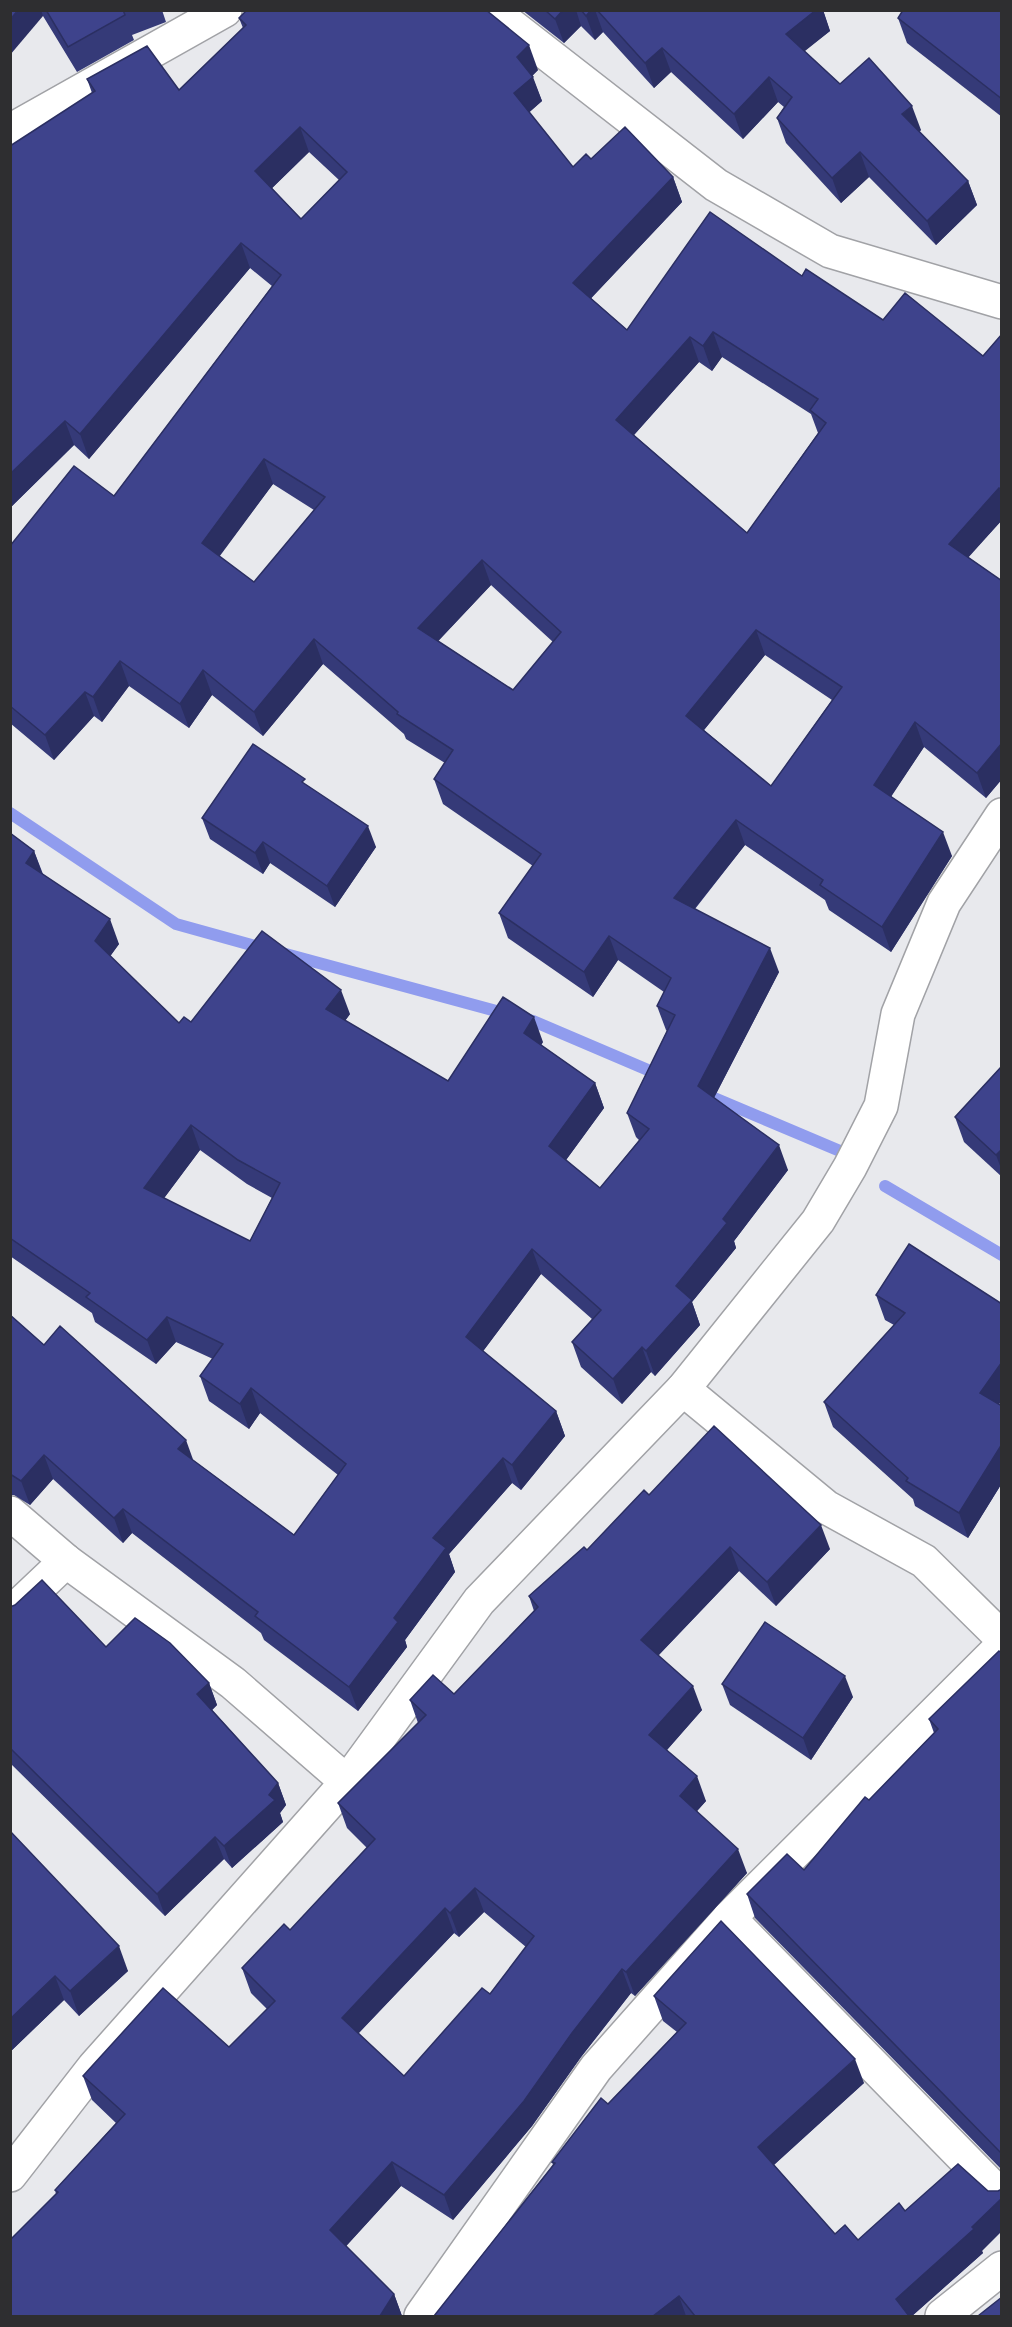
<svg xmlns="http://www.w3.org/2000/svg" width="1012" height="2327" font-family="Jost,sans-serif">
	<style>
		.lines { fill: none; stroke-linecap: round; stroke-linejoin: round }
		.stream { stroke: #909cee; stroke-width: 12 }
		.minor-casing { stroke: #a1a2a6; stroke-width: 36 }
		.tertiary-casing { stroke: #a1a2a6; stroke-width: 36 }
		.minor { stroke: #fff; stroke-width: 33 }
		.tertiary { stroke: #fff; stroke-width: 33 }
		.wall { fill: #353a78; fill-rule: evenodd }
		.shaded-wall { fill: #2b2f62 }
		.building { fill: #3e438c; stroke: #2b2f62; stroke-width: 1.5; fill-rule: evenodd }
	</style>
	<rect width="100%" height="100%" fill="#e8e9ed"/>
	<g class="lines">
		<g class="stream">
			<path d="M10,813L176,924L266,949"/>
			<path d="M282,953L533,1021L662,1076"/>
			<path d="M700,1092L840,1151"/>
			<path d="M885,1186L1002,1255"/>
		</g>
		<g class="minor-casing">
			<g id="minor">
				<path d="M491,10L716,185L830,251L1002,302"/>
				<path d="M683,1389L826,1507L924,1561L1002,1638"/>
				<path d="M10,1513L66,1561L233,1683L347,1782"/>
				<path d="M10,1614L66,1561"/>
				<path d="M729,1918L1002,2197"/>
				<path d="M10,2175L94,2067L347,1782L479,1601L683,1389L818,1221L850,1167L881,1106L898,1014L944,903L1002,815"/>
				<path d="M421,2316L596,2068L729,1918L1002,1646"/>
				<path d="M942,2316L1002,2268"/>
			</g>
		</g>
		<g class="tertiary-casing">
			<path id="tertiary" d="M10,131L225,10"/>
		</g>
		<use href="#minor" class="minor"/>
		<use href="#tertiary" class="tertiary"/>
	</g>
	<g class="wall">
		<path d="M10,10H162L166,22L132,35L134,40L77,72L43,16Z"/>
		<path d="M522,10H823L830,31L804,51L840,84L921,130L919,132L968,181L977,205L936,245L869,177L841,203L786,143L777,118L784,107L778,102L743,139L671,72L654,88L603,32L595,40L581,26L564,43Z"/>
		<path d="M1002,10V117L907,43L898,18Z"/>
		<path d="M239,18L538,70L532,76L542,101L529,112L573,167L591,159L673,177L682,202L591,298L627,330L802,276L883,320L983,356L1002,334V520L968,557L1002,581V779L986,798L924,747L891,796L952,856L891,952L829,910L825,900L745,845L695,909L779,972L714,1098L788,1170L734,1241L736,1248L692,1302L700,1325L655,1376L651,1372L622,1404L581,1367L572,1342L592,1319L541,1274L483,1351L556,1411L565,1436L521,1490L512,1483L449,1554L455,1572L405,1640L407,1647L358,1711L264,1640L261,1633L132,1533L123,1543L53,1479L30,1505L14,1495H10V1315L44,1345L193,1460L294,1535L338,1475L260,1413L249,1429L209,1401L200,1376L213,1359L176,1342L156,1364L95,1322L92,1313L10,1256V833L34,851L43,874L119,944L110,956L179,1023L350,1014L345,1021L448,1081L543,1042L541,1045L595,1083L604,1108L566,1160L600,1188L639,1140L636,1137L627,1113L667,1031L666,1030L657,1006L664,992L618,960L593,997L508,938L499,913L533,866L443,804L434,779L445,763L406,739L404,734L323,664L263,736L212,695L189,728L129,686L102,722L94,716L54,760L10,723V546L114,496L272,286L250,268L89,459L74,445L10,508L92,93L87,79L179,90L243,28ZM309,152L339,180L301,219L272,188ZM722,357L811,414L818,433L747,533L634,435L699,362L712,371ZM273,484L314,510L254,582L219,556ZM491,585L553,642L513,690L438,641ZM765,655L832,700L771,786L704,730ZM200,1150L247,1184L272,1198L250,1241L164,1198Z"/>
		<path d="M307,785L376,847L335,907L270,863L263,874L210,839L202,818Z"/>
		<path d="M1002,1066V1177L964,1142L955,1117Z"/>
		<path d="M876,1295L1002,1304V1400L998,1405L1002,1406V1483L968,1538L915,1506L913,1499L833,1427L824,1402L894,1325L885,1320Z"/>
		<path d="M649,1495L830,1549L776,1606L739,1571L658,1656L702,1710L667,1750L706,1801L697,1811L747,1873L635,1996L631,1993L581,2057L532,2126L453,2220L401,2186L346,2246L394,2294L402,2316H10L56,2194L55,2190L116,2123L92,2100L83,2076L229,2047L267,2009L251,1993L242,1968L290,1930L367,1848L347,1828L338,1803L418,1723L410,1700L454,1694L534,1611L529,1596L587,1550ZM484,1912L526,1947L490,1994L404,2076L358,2034L454,1933L459,1937Z"/>
		<path d="M10,1607L106,1647L209,1683L217,1705L212,1710L278,1783L286,1805L280,1813L283,1822L232,1868L224,1859L165,1916L10,1763Z"/>
		<path d="M1002,1653V2170L755,1918L747,1894L804,1870L869,1800L934,1733L929,1719Z"/>
		<path d="M722,1684L853,1697L811,1760L730,1705Z"/>
		<path d="M10,1831L128,1971L79,2016L64,2000L10,2052Z"/>
		<path d="M654,1996L864,2083L774,2165L835,2234L858,2240L905,2211L988,2191H998L982,2251L983,2253L912,2316H434L553,2165L552,2162L677,2032L663,2021Z"/>
	</g>
	<g class="shaded-wall">
		<path d="M18,10H41L43,16L10,55V20Z"/>
		<path d="M563,10H576L581,26L564,43L555,19Z"/>
		<path d="M591,10H595L603,32L595,40L586,16Z"/>
		<path d="M816,10H823L830,31L795,59L786,34Z"/>
		<path d="M529,45L538,70L526,82L517,57Z"/>
		<path d="M662,48L671,72L654,88L645,63Z"/>
		<path d="M533,77L542,101L523,118L514,93Z"/>
		<path d="M769,77L778,102L743,139L734,114Z"/>
		<path d="M912,106L921,130L911,139L902,114Z"/>
		<path d="M300,127L309,152L264,196L255,171Z"/>
		<path d="M860,152L869,177L841,203L832,178Z"/>
		<path d="M673,177L682,202L582,308L573,283Z"/>
		<path d="M968,181L977,205L936,245L927,221Z"/>
		<path d="M241,243L250,268L89,459L80,434Z"/>
		<path d="M713,332L722,357L712,371L703,346Z"/>
		<path d="M690,337L699,362L625,445L616,420Z"/>
		<path d="M65,421L74,445L10,508V474Z"/>
		<path d="M264,459L273,484L211,568L202,543Z"/>
		<path d="M999,488L1002,494V520L958,569L949,544Z"/>
		<path d="M482,560L491,585L427,653L418,628Z"/>
		<path d="M756,630L765,655L695,741L686,716Z"/>
		<path d="M314,639L323,664L263,736L254,712Z"/>
		<path d="M120,661L129,686L102,722L93,697Z"/>
		<path d="M203,670L212,695L189,728L180,704Z"/>
		<path d="M85,692L94,716L54,760L45,735Z"/>
		<path d="M915,722L924,747L883,809L874,785Z"/>
		<path d="M1002,743V779L986,798L977,773Z"/>
		<path d="M736,820L745,845L683,923L674,898Z"/>
		<path d="M368,826L376,847L335,907L327,886Z"/>
		<path d="M943,832L952,856L891,952L882,927Z"/>
		<path d="M263,842L270,863L263,874L255,853Z"/>
		<path d="M34,851L43,876L26,863Z"/>
		<path d="M110,919L119,944L104,965L95,941Z"/>
		<path d="M609,936L618,960L593,997L584,972Z"/>
		<path d="M770,948L779,972L707,1111L698,1086Z"/>
		<path d="M341,990L350,1014L335,1034L326,1009Z"/>
		<path d="M534,1017L543,1042L533,1058L524,1033Z"/>
		<path d="M595,1083L604,1108L558,1171L549,1146Z"/>
		<path d="M191,1125L200,1150L153,1213L144,1188Z"/>
		<path d="M779,1145L788,1170L734,1241L736,1248L692,1302L700,1325L655,1376L646,1351L676,1286L723,1219Z"/>
		<path d="M1002,1149V1171L996,1155Z"/>
		<path d="M532,1249L541,1274L475,1362L466,1337Z"/>
		<path d="M167,1317L176,1342L156,1364L147,1340Z"/>
		<path d="M642,1347L651,1372L622,1404L613,1379Z"/>
		<path d="M1002,1362V1400L989,1418L980,1393Z"/>
		<path d="M251,1388L260,1413L249,1429L240,1404Z"/>
		<path d="M556,1411L565,1436L521,1490L512,1465Z"/>
		<path d="M186,1440L195,1465L178,1449Z"/>
		<path d="M1002,1444V1483L968,1538L959,1513Z"/>
		<path d="M44,1455L53,1479L30,1505L21,1481Z"/>
		<path d="M503,1458L512,1483L449,1554L455,1572L405,1640L407,1647L358,1711L349,1687L394,1618L433,1538Z"/>
		<path d="M123,1509L132,1533L123,1543L114,1518Z"/>
		<path d="M821,1525L830,1549L776,1606L767,1582Z"/>
		<path d="M730,1547L739,1571L649,1665L641,1640Z"/>
		<path d="M845,1676L853,1697L811,1760L803,1738Z"/>
		<path d="M209,1683L217,1705L205,1717L197,1694Z"/>
		<path d="M693,1686L702,1710L658,1760L649,1735Z"/>
		<path d="M697,1776L706,1801L689,1820L680,1796Z"/>
		<path d="M278,1783L286,1805L280,1813L283,1822L232,1868L224,1846L269,1795Z"/>
		<path d="M215,1837L224,1859L165,1916L157,1894Z"/>
		<path d="M738,1849L747,1873L635,1996L626,1972Z"/>
		<path d="M475,1888L484,1912L459,1937L450,1913Z"/>
		<path d="M445,1908L454,1933L350,2042L342,2018Z"/>
		<path d="M119,1946L128,1971L79,2016L70,1991Z"/>
		<path d="M622,1969L631,1993L581,2057L532,2126L453,2220L444,2195Z"/>
		<path d="M55,1976L64,2000L10,2052V2019Z"/>
		<path d="M855,2059L864,2083L767,2171L758,2147Z"/>
		<path d="M392,2162L401,2186L339,2254L330,2230Z"/>
		<path d="M1002,2198V2231L982,2251L983,2253L912,2316H902L896,2299Z"/>
		<path d="M394,2294L402,2316H380Z"/>
		<path d="M679,2296L686,2316H653Z"/>
	</g>
	<g class="building">
		<path d="M10,10H18L10,20Z"/>
		<path d="M46,10H123L125,15L68,47Z"/>
		<path d="M247,10H486L529,45L517,57L533,77L514,93L573,167L586,154L591,159L625,127L673,177L573,283L627,330L710,212L802,276L806,269L883,320L905,293L983,356L1002,334V490L999,488L949,544L1002,581V743L977,773L915,722L874,785L943,832L882,927L820,885L823,880L736,820L674,898L770,948L698,1086L779,1145L723,1219L727,1223L676,1286L692,1300L646,1351L642,1347L613,1379L572,1342L601,1310L532,1249L466,1337L556,1411L512,1465L503,1458L433,1538L446,1548L394,1618L398,1622L349,1687L255,1616L258,1612L123,1509L114,1518L44,1455L21,1481L10,1474V1315L44,1345L60,1326L186,1440L178,1449L294,1535L346,1464L251,1388L240,1404L200,1376L223,1344L167,1317L147,1340L86,1297L90,1293L10,1238V833L34,851L26,863L110,919L95,941L179,1023L184,1017L191,1022L262,931L341,990L326,1009L448,1081L503,997L534,1017L524,1033L595,1083L549,1146L600,1188L649,1129L627,1113L675,1015L657,1006L671,978L609,936L584,972L499,913L541,854L434,779L453,750L397,714L398,712L314,639L254,712L203,670L180,704L120,661L93,697L85,692L45,735L10,706V546L74,466L114,496L281,275L241,243L80,434L65,421L10,474V146L95,91L87,79L147,46L179,90L246,25L239,18ZM300,127L347,172L301,219L255,171ZM713,332L818,399L810,410L826,423L747,533L616,420L690,337L703,346ZM264,459L325,497L254,582L202,543ZM482,560L561,632L513,690L418,628ZM756,630L842,687L771,786L686,716ZM191,1125L238,1160L280,1183L250,1241L144,1188Z"/>
		<path d="M545,10H563L555,19Z"/>
		<path d="M581,10H591L586,16Z"/>
		<path d="M597,10H816L786,34L840,84L869,58L912,106L902,114L968,181L927,221L860,152L832,178L777,118L792,97L769,77L734,114L662,48L645,63Z"/>
		<path d="M903,10H1002V99L898,18Z"/>
		<path d="M253,744L305,779L302,782L368,826L327,886L263,842L255,853L202,818Z"/>
		<path d="M1002,1066V1149L996,1155L955,1117Z"/>
		<path d="M909,1244L1002,1304V1362L980,1393L1002,1406V1444L959,1513L906,1481L908,1478L824,1402L905,1313L876,1295Z"/>
		<path d="M714,1426L821,1525L767,1582L730,1547L641,1640L693,1686L649,1735L697,1776L680,1796L738,1849L626,1972L622,1969L572,2033L524,2101L444,2195L392,2162L330,2230L394,2294L380,2316H10V2240L58,2192L55,2190L125,2114L83,2076L163,1988L229,2047L275,2001L242,1968L284,1924L290,1930L375,1839L338,1803L426,1715L410,1700L433,1675L454,1694L538,1607L529,1596L584,1547L587,1550L644,1490L649,1495ZM475,1888L534,1936L490,1994L482,1988L404,2076L342,2018L445,1908L450,1913Z"/>
		<path d="M42,1580L106,1647L135,1618L170,1643L209,1683L197,1694L278,1783L269,1795L275,1800L224,1846L215,1837L157,1894L10,1748V1607L15,1605Z"/>
		<path d="M765,1622L845,1676L803,1738L722,1684Z"/>
		<path d="M999,1651L1002,1653V2154L747,1894L787,1854L804,1870L865,1797L869,1800L938,1729L929,1719Z"/>
		<path d="M10,1831L119,1946L70,1991L55,1976L10,2019Z"/>
		<path d="M721,1921L855,2059L758,2147L835,2234L845,2225L858,2240L899,2203L905,2211L958,2164L988,2191H998L1002,2189V2198L972,2227L974,2229L896,2299L909,2316H695L679,2296L653,2316H434L555,2163L552,2162L601,2098L608,2104L686,2023L654,1996Z"/>
		<path d="M1002,2297V2316H978Z"/>
	</g>
	<rect width="1012" height="2327" fill="none" stroke="#2e2e30" stroke-width="24"/>
</svg>
